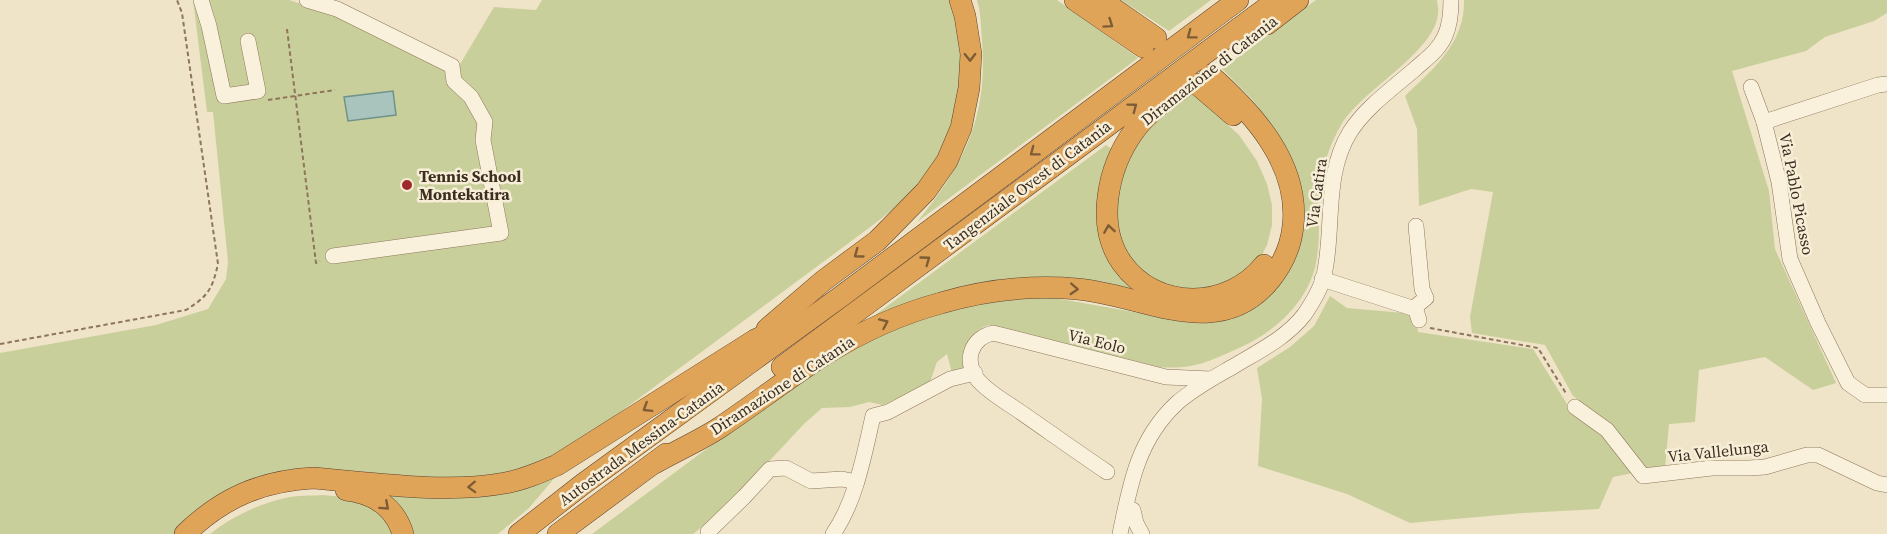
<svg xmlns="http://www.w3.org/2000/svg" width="1887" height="534" font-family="'Source Serif 4',serif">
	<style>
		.green { fill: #c9cf9b }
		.water { fill: #a9c4bc; stroke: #6f938a; stroke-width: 1.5 }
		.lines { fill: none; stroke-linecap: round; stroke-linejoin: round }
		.minor-casing { stroke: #8d765c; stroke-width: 16 }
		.highway-casing { stroke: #5b4430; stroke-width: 22 }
		.path { stroke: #8d765c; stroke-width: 2; stroke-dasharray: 4.5 3; stroke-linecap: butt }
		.minor { stroke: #faf1dc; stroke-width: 15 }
		.highway { stroke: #e0a458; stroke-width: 21 }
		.oneway { stroke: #7e5d36 }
		.poi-dot { fill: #9e2a2b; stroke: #f7eed8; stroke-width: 2 }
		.labels { text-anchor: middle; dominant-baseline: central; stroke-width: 5; stroke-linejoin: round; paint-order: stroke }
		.street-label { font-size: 16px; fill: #3d2e20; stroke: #f7eed8 }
		.poi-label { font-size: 16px; font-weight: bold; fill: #3d2e20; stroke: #f7eed8; text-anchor: start }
	</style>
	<rect width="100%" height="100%" fill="#f0e4c8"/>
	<g class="green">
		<path d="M193,0H289L335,15L459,66L494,7L536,10L542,0H950C956,17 961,35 962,53C964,96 949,145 923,178C909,196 891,211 873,225L573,447L520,473L466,480L310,470L175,534H0V353L156,325L208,309L226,279L228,262L213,112H207Z"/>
		<path d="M977,0H1057L1138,58L917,222C964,164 988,118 982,41C981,28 981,13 977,0Z"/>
		<path d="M1121,0H1211L1169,31Z"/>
		<path d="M1316,0H1437C1437,4 1439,9 1438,14C1434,53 1363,89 1341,125C1332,141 1324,161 1321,180C1317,206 1321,232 1317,257C1312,298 1277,331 1241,347C1210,361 1194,370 1159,367L989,325C966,333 966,349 964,370L952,373L947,354L937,362L930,382L883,405L869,402L850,407L822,408L804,424L724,509L693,534H592L810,372L863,340L962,306L1007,298L1049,297L1185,321H1219L1251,308L1287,271V151L1273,127L1251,98L1222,69Z"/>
		<path d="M1464,0H1887V13L1874,21L1825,37L1806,51L1732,71L1769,191L1775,249L1836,383L1813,390L1765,357L1699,370L1695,422L1669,424L1665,467L1642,468L1612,427L1573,396L1545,345L1472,333L1470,317L1493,192L1471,189L1419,206L1417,129L1405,96C1434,68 1465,43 1464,0Z"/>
		<path d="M1191,91L1239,135L1257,161L1267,184L1272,205V225L1267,245L1259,261L1243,276L1203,291L1162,286L1143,274L1127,255L1118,234L1117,185L1139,138L1157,119Z"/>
		<path d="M1106,145L1113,150L1100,201L1147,295L1100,282L1058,277L1024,278L987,282L867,321Z"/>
		<path d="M1330,296L1347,308L1416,314L1418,332L1533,349L1570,409L1603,431L1633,473L1613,477L1599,509L1523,513L1410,523L1347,494L1258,466L1262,399L1257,368L1290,347L1314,326Z"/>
		<path d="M558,474L529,508L498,534H410L387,498L386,490Z"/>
		<path d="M323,495L355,498L385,516L395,534H210C231,517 259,504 285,498C297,495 311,496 323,495Z"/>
	</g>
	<path class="water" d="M393,91L396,115L348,121L344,97Z"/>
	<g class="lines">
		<g class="minor-casing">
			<g id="minor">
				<path d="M201,0L209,26L224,96L258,91L248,41"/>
				<path d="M307,0L337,9L452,66L454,81L471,97L485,122L483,140L501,233L333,256"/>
				<path d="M1887,84L1878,85L1764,122L1779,182L1790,259L1818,323L1848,383L1865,395H1887"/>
				<path d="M1751,87L1764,122"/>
				<path d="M1322,279L1412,308L1415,307L1419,320"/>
				<path d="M1415,307L1426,298L1422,289L1416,226"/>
				<path d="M1575,407L1607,430L1643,476L1712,468H1749L1765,467L1807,455H1818L1877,483L1887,485"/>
				<path d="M1107,472C1077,452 1048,431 1019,411C1006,402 988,392 978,380C963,361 971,338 993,333L1166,377L1211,379"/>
				<path d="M1133,510L1136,523L1142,534"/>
				<path d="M708,532L744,497L770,469L786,468L811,481L842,479L856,482"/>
				<path d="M833,534C856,501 864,455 873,416L888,412L950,379L975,373"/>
				<path d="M1120,534C1130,484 1138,439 1177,403C1194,388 1215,377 1234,366C1259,351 1286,338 1304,315C1313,302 1323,286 1325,270C1334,225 1324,174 1350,132C1366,107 1392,89 1415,69C1426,59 1439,50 1445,36C1450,25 1451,12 1451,0"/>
			</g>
		</g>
		<g class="highway-casing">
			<g id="highway">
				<path d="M1075,0L1143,47"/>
				<path d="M1101,0L1156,38"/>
				<path d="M1267,24L1298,0"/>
				<path d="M1197,84L1233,115"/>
				<path d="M1185,86C1167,99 1147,113 1134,131C1108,167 1095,225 1122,263C1157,312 1229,309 1264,265"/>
				<path d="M767,329L823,281L877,241L926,191L947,161L961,128L969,88L971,54L965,16L960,0"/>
				<path d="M782,367L1277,0"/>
				<path d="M655,463C676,451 699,441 719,428C755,404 788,378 824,355C861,332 900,314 941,303C985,290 1032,285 1077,289C1142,294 1218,344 1270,280C1283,264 1291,245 1293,226C1300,164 1253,113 1210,75"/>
				<path d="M346,490C373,493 395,507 403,534"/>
				<path d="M185,534C222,498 261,481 313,478C373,483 446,494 505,483C523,480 541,472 557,465L755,340L784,326"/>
				<path d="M519,534L583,484L843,295L1238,0"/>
				<path d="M558,534L666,454"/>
			</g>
		</g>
		<g class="path">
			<path d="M287,29L316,263L320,261"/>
			<path d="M268,100L335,90"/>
			<path d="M1430,328L1538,348L1567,395"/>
			<path d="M0,344L186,310C208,296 212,290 218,264L182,13L177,0"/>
		</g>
		<use href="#minor" class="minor"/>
		<use href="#highway" class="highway"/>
	</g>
	<defs><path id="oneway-chevron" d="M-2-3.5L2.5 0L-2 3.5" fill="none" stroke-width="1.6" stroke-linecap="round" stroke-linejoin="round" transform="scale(1.5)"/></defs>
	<g class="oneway">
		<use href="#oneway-chevron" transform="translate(1109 24) rotate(35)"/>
		<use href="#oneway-chevron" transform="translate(1191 35) rotate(143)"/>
		<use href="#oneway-chevron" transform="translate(970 57) rotate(89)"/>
		<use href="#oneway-chevron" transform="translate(1133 107) rotate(-37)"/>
		<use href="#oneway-chevron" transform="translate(1034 152) rotate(143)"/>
		<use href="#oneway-chevron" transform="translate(1109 229) rotate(-99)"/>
		<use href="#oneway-chevron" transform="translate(858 254) rotate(144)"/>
		<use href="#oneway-chevron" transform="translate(926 260) rotate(-36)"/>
		<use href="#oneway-chevron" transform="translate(1074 289) rotate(3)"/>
		<use href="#oneway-chevron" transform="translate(884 323) rotate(-24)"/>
		<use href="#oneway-chevron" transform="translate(647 408) rotate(148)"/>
		<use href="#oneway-chevron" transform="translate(472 487) rotate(178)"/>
		<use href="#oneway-chevron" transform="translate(385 506) rotate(42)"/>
	</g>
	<circle class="poi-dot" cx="407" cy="185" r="6"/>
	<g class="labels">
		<g class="street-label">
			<text transform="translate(1209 70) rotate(-38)">Diramazione di Catania</text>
			<text transform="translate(1027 185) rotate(-37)">Tangenziale Ovest di Catania</text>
			<text transform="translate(1316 193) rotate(-82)">Via Catira</text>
			<text transform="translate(1797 194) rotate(79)">Via Pablo Picasso</text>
			<text transform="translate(1097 341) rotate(14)">Via Eolo</text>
			<text transform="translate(782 385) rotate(-33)">Diramazione di Catania</text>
			<text transform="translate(641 443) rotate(-36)">Autostrada Messina-Catania</text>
			<text transform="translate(1718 451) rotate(-6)">Via Vallelunga</text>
		</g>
		<g class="poi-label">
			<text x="419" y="176">Tennis School<tspan x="419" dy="18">Montekatira</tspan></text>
		</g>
	</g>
</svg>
